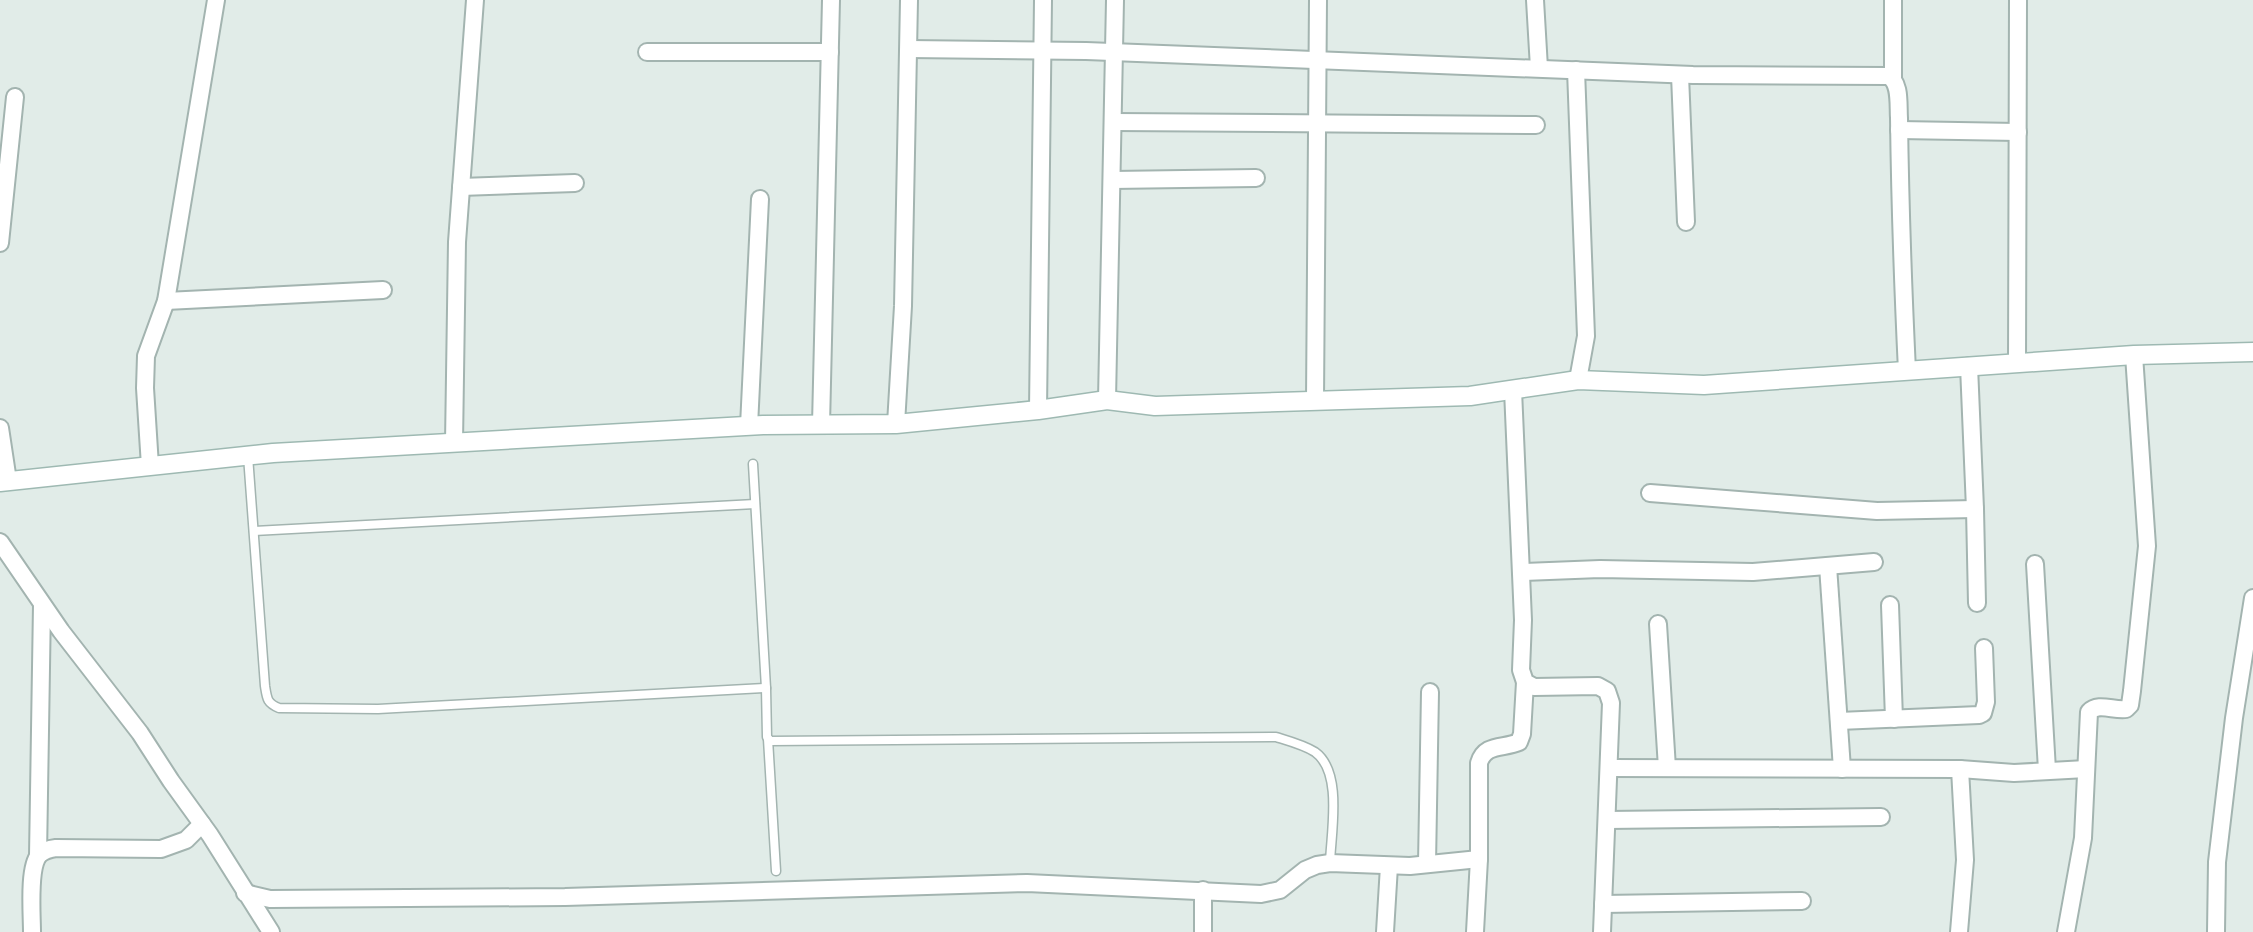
<svg xmlns="http://www.w3.org/2000/svg" width="2253" height="932" font-family="Poppins,sans-serif">
	<style>
		.lines { fill: none; stroke-linecap: round; stroke-linejoin: round }
		.lane-casing { stroke: #a3b4b0; stroke-width: 11 }
		.street-casing { stroke: #a3b4b0; stroke-width: 20 }
		.secondary-casing { stroke: #9eb9b2; stroke-width: 21 }
		.lane { stroke: #fff; stroke-width: 8 }
		.street { stroke: #fff; stroke-width: 16 }
		.secondary { stroke: #fff; stroke-width: 18 }
	</style>
	<rect width="100%" height="100%" fill="#e1ece8"/>
	<g class="lines">
		<g class="lane-casing">
			<g id="lane">
				<path d="M248,456L265,686C267,699 267,703 279,708L378,709L766,688"/>
				<path d="M753,464L766,688L767,737L770,741L1276,737C1289,741 1304,745 1315,752C1343,772 1331,832 1330,863"/>
				<path d="M254,531L755,504"/>
				<path d="M768,739L776,871"/>
			</g>
		</g>
		<g class="street-casing">
			<g id="street">
				<path d="M1535,0L1539,68"/>
				<path d="M1893,0V78"/>
				<path d="M909,49L1086,51L1693,75L1888,76C1901,82 1898,105 1899,118C1900,202 1903,287 1907,371"/>
				<path d="M647,52H830"/>
				<path d="M1576,70L1586,336L1578,380"/>
				<path d="M1680,75L1686,222"/>
				<path d="M1114,122L1536,125"/>
				<path d="M1899,130L2018,132"/>
				<path d="M1112,180L1256,178"/>
				<path d="M461,187L575,183"/>
				<path d="M0,243L15,97"/>
				<path d="M166,301L383,290"/>
				<path d="M2017,363L2018,0"/>
				<path d="M1969,366L1975,509L1977,603"/>
				<path d="M1513,390L1523,620L1521,670L1525,682L1534,687L1598,686L1607,691L1611,703L1602,932"/>
				<path d="M1107,400L1115,0"/>
				<path d="M1315,401L1318,0"/>
				<path d="M1038,410L1043,0"/>
				<path d="M896,424L903,306L909,0"/>
				<path d="M821,425L831,0"/>
				<path d="M749,426L760,199"/>
				<path d="M0,428L8,481"/>
				<path d="M454,443L457,242L475,0"/>
				<path d="M150,466L145,388L146,356L166,301L216,0"/>
				<path d="M1650,493L1877,511L1975,509"/>
				<path d="M0,542L61,631L140,733L171,781L210,835L271,932"/>
				<path d="M2035,564L2047,770"/>
				<path d="M1828,566L1842,769"/>
				<path d="M1521,572L1600,569L1753,572L1874,562"/>
				<path d="M1890,605L1894,719"/>
				<path d="M1658,624L1667,768"/>
				<path d="M1839,721L1979,715L1983,713L1986,702L1984,648"/>
				<path d="M1609,768L1960,769L2014,773L2086,769"/>
				<path d="M1607,820L1881,817"/>
				<path d="M38,856L42,605"/>
				<path d="M1427,864L1430,692"/>
				<path d="M245,893L270,899L565,897L1027,883L1261,894L1280,890L1305,870L1317,865L1330,863L1410,866L1479,859"/>
				<path d="M1603,904L1802,901"/>
				<path d="M32,932C32,914 28,868 39,855C44,850 49,849 56,848L161,849L186,840L202,824"/>
				<path d="M1203,932V890"/>
				<path d="M1385,932L1389,866"/>
				<path d="M1475,932L1479,859V763C1485,743 1503,749 1519,742L1522,734L1525,682"/>
				<path d="M1959,932L1965,860L1960,769"/>
				<path d="M2066,932L2083,838L2089,712C2098,702 2114,711 2126,709L2130,705L2132,691L2147,546L2134,355"/>
				<path d="M2216,932L2217,862L2234,718L2253,598"/>
			</g>
		</g>
		<g class="secondary-casing">
			<path id="secondary" d="M0,482L273,453L763,425L896,424L1038,410L1107,400L1155,406L1470,396L1578,380L1704,385L2134,355L2253,352"/>
		</g>
		<use href="#lane" class="lane"/>
		<use href="#street" class="street"/>
		<use href="#secondary" class="secondary"/>
	</g>
</svg>
